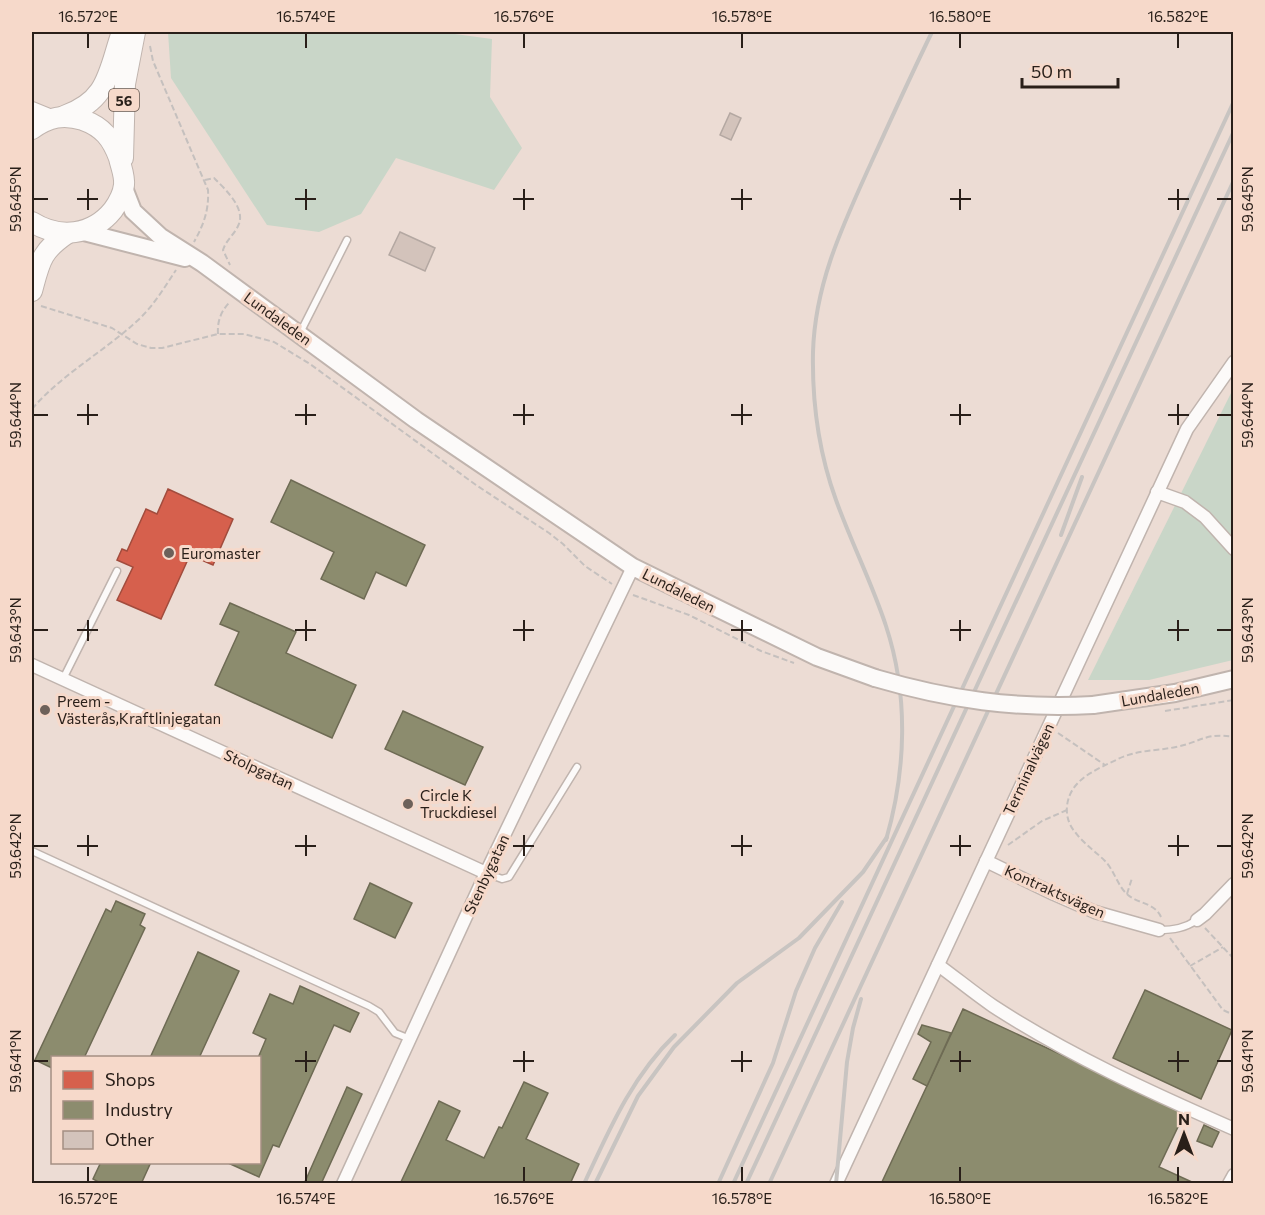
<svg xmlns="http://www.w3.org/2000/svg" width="1265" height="1215" font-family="Commissioner,sans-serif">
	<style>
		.green { fill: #c9d6c8 }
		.shops { fill: #d6604d; stroke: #a24c3d; stroke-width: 1.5 }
		.industry { fill: #8c8c6e; stroke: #6e6b54; stroke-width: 1.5 }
		.building { fill: #d3c3bb; stroke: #b4a8a2; stroke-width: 1.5 }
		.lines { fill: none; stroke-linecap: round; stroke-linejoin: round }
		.service-casing { stroke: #c0b4ae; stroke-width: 9 }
		.minor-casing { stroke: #c0b4ae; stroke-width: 15 }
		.tertiary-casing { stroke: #c0b4ae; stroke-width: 16 }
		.secondary-casing { stroke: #c0b4ae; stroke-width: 20 }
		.trunk-casing { stroke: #c0b4ae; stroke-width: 22 }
		.path { stroke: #c5c0be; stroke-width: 2; stroke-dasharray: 6 3; stroke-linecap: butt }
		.service { stroke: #fcfaf9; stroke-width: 6 }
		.minor { stroke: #fcfaf9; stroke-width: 12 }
		.tertiary { stroke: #fcfaf9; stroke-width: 14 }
		.secondary { stroke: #fcfaf9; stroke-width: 16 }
		.trunk { stroke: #fcfaf9; stroke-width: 20 }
		.rail { stroke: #c8c4c1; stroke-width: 4 }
		.secondary-bridge-casing { stroke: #c0b4ae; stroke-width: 20; stroke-linecap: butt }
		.secondary-bridge { stroke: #fcfaf9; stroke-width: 16 }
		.ticks { fill: none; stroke: #291f19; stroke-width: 2 }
		.poi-dot { fill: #6d615a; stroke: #f6d9ca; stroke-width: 2 }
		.labels { text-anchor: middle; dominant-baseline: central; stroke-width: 6; stroke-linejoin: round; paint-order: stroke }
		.shield { fill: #f6d9ca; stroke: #66574e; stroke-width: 1.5 }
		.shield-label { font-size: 14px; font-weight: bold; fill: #291f19 }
		.street-label { font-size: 15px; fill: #291f19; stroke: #f6d9ca }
		.poi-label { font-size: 15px; fill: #291f19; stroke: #f6d9ca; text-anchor: start }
		.neatline { fill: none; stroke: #291f19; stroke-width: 2 }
		.ticks-label { font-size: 15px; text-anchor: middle; fill: #291f19 }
	</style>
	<rect width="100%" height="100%" fill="#ecdcd4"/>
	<g class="green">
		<path d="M168,32H440L492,39L490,97L522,148L494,190L396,158L361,214L319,232L267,225L171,78Z"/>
		<path d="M1233,389V660L1149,680H1088Z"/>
	</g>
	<path class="shops" d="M168,489L233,519L213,565L190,555L161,619L117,600L133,567L117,560L122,549L127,551L146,509L157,514Z"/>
	<g class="industry">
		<path d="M291,480L425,545L406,586L376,572L364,599L321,579L334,552L271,522Z"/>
		<path d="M230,603L296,632L286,653L356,685L332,738L215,685L239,632L220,624Z"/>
		<path d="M403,711L483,747L465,785L385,749Z"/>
		<path d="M370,883L412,903L395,938L354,919Z"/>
		<path d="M116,901L145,914L140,925L145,928L84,1058H52V1068L35,1060L106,909L111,912Z"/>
		<path d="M198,952L239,971L199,1058H150Z"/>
		<path d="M300,986L359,1013L350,1032L334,1025L279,1147L273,1145L259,1177L226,1162H260V1058H258L266,1039L253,1033L270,994L293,1004Z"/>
		<path d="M1145,990L1232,1030L1201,1099L1113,1058Z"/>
		<path d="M963,1009L1185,1112L1159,1167L1194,1183L881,1184Z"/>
		<path d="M922,1025L951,1033L927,1086L913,1079L931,1042L918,1034Z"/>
		<path d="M524,1082L548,1093L526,1139L579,1164L570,1184H400L439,1101L460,1111L446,1140L484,1158L499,1127L502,1128Z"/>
		<path d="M347,1087L362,1094L321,1184H304Z"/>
		<path d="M1204,1125L1219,1132L1212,1147L1197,1141Z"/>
		<path d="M101,1162H151L141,1184H102L93,1179Z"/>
	</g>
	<g class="building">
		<path d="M730,113L741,118L731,140L720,135Z"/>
		<path d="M400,232L435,248L425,271L389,255Z"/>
	</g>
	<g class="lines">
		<g class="service-casing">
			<g id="service">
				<path d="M300,333L347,240"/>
				<path d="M63,679L117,571"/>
				<path d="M32,851L369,1006L379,1012L395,1033L410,1039"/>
				<path d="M486,873L502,879L509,877L577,767"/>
				<path d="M1159,930C1174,930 1185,928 1197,920"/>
			</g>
		</g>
		<g class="minor-casing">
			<g id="minor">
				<path d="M1157,492L1185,502L1205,517L1234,549"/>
				<path d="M32,665L486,873"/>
				<path d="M986,861L1054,894L1095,912L1159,930"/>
				<path d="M1197,920L1205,914L1234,884"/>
				<path d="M938,965C956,978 974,993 993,1006C1068,1055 1152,1093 1234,1129"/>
				<path d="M343,1184L486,873L633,567"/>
				<path d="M836,1184L1187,429L1234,362"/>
				<path d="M1229,1184L1234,1175"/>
			</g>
		</g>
		<g class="tertiary-casing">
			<path id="tertiary" d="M32,109L54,118"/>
		</g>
		<g class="secondary-casing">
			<g id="secondary">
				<path d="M124,188L133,211L161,237L202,263L416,420L633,567L817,657L875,678"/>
				<path d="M84,232L185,258"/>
				<path d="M1093,705L1175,693L1234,679"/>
			</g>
		</g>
		<g class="trunk-casing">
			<g id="trunk">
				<path d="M64,116C109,100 108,72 122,32"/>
				<path d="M32,129C49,117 63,114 83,120C103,127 112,139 119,158C121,167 125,176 124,185C123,194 118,203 113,210C92,236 59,239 32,222"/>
				<path d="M123,158L125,84L135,32"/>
				<path d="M32,291C40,261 41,251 68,233"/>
			</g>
		</g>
		<g class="path">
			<path d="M150,46L153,61L208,190C209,210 204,224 194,242"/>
			<path d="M205,180L214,178C225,189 247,209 238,226C234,235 226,240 223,250L230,265"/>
			<path d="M41,306L112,328L137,344L151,348H162L218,334H244L274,342L310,364L476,485L549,533L563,544L585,566L612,584"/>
			<path d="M218,334C217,322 221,311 229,303"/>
			<path d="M32,409C61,375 103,352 136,322C153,307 164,288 176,270"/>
			<path d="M633,595L689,615L761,651L794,663"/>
			<path d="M1165,711L1234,700"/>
			<path d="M1058,733L1105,765"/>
			<path d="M1008,845L1042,821L1067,810"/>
			<path d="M1127,894L1132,878"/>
			<path d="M1161,917C1155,903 1139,904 1128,895C1118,887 1114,870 1105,861C1095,851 1083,843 1075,832C1069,825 1066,816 1067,806C1070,779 1096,770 1118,759C1136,750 1156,751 1176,747C1201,742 1206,732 1234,737"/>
			<path d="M1205,928L1234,959"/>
			<path d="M1170,938L1223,1010L1234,1015"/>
			<path d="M1190,966L1223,947"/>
		</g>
		<use href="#service" class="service"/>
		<use href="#minor" class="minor"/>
		<use href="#tertiary" class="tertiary"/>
		<use href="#secondary" class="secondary"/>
		<use href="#trunk" class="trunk"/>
		<g class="rail">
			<path d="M1061,535L1082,477"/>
			<path d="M886,840C906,771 909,696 886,626C872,583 851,542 836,500C819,453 812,401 813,352C815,283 843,225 871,163C891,119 911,75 932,32"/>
			<path d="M584,1184C609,1130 632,1076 675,1035"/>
			<path d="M595,1184L638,1096L674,1047L737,983L799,938L863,872L887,837"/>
			<path d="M718,1184L773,1063L796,991L815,948L842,902"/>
			<path d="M733,1184L1234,101"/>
			<path d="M746,1184L1234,131"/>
			<path d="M769,1184L1234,180"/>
			<path d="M836,1184L847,1062L853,1028L861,999"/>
		</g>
		<g class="secondary-bridge-casing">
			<path id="secondary-bridge" d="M875,678C950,700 1015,709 1093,705"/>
		</g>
		<use href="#secondary-bridge" class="secondary-bridge"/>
	</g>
	<path class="ticks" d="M88,33V48M306,33V48M524,33V48M742,33V48M960,33V48M1178,33V48M88,189V210M306,189V210M524,189V210M742,189V210M960,189V210M1178,189V210M33,199H48M77,199H98M295,199H316M513,199H534M731,199H752M950,199H971M1168,199H1189M1217,199H1232M88,404V425M306,404V425M524,404V425M742,404V425M960,404V425M1178,404V425M33,415H48M77,415H98M295,415H316M513,415H534M731,415H752M950,415H971M1168,415H1189M1217,415H1232M88,620V641M306,620V641M524,620V641M742,620V641M960,620V641M1178,620V641M33,630H48M77,630H98M295,630H316M513,630H534M731,630H752M950,630H971M1168,630H1189M1217,630H1232M88,835V856M306,835V856M524,835V856M742,835V856M960,835V856M1178,835V856M33,846H48M77,846H98M295,846H316M513,846H534M731,846H752M950,846H971M1168,846H1189M1217,846H1232M306,1051V1072M524,1051V1072M742,1051V1072M960,1051V1072M1178,1051V1072M33,1061H48M295,1061H316M513,1061H534M731,1061H752M950,1061H971M1168,1061H1189M1217,1061H1232M88,1167V1182M306,1167V1182M524,1167V1182M742,1167V1182M960,1167V1182M1178,1167V1182"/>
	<g class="poi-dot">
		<circle cx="169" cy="553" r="6"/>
		<circle cx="45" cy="710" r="6"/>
		<circle cx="408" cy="804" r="6"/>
	</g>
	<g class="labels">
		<rect class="shield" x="109" y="89" width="30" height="22" rx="4.5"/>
		<g class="shield-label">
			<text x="124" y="100">56</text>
		</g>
		<g class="street-label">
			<text transform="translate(278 318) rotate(36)">Lundaleden</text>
			<text transform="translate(679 590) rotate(27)">Lundaleden</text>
			<text transform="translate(1160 694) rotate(-10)">Lundaleden</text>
			<text transform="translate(259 769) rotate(25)">Stolpgatan</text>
			<text transform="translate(1028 769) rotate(-65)">Terminalvägen</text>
			<text transform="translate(486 874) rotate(-65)">Stenbygatan</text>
			<text transform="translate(1055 891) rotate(24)">Kontraktsvägen</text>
		</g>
		<g class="poi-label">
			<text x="181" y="553">Euromaster</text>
			<text x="57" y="701">Preem -<tspan x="57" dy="17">Västerås,Kraftlinjegatan</tspan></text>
			<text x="420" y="795">Circle K<tspan x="420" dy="17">Truckdiesel</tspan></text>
		</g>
	</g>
	<rect width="1265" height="1215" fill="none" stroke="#f6d9ca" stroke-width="66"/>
	<rect x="51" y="1056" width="210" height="108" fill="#f6d9ca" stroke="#a48f83" stroke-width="1.5"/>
	<rect x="63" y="1071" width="30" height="18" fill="#d6604d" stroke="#a48f83" stroke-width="1.5"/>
	<text x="105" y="1086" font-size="18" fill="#291f19">Shops</text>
	<rect x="63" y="1101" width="30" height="18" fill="#8c8c6e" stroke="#a48f83" stroke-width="1.5"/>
	<text x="105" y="1116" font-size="18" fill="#291f19">Industry</text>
	<rect x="63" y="1131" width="30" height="18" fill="#d3c3bb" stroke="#a48f83" stroke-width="1.5"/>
	<text x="105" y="1146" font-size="18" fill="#291f19">Other</text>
	<g transform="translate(1184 1134)" stroke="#f6d9ca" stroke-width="4.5" paint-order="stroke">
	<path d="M0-4.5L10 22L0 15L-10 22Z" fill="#291f19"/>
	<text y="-9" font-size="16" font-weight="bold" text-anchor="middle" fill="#291f19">N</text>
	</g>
	<path d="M1022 78v9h96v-9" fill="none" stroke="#291f19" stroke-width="3"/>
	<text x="1031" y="78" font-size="18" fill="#291f19" stroke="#f6d9ca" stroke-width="4.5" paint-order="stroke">50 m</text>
	<rect x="33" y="33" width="1199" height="1149" class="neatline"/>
	<g class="ticks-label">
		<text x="88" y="22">16.572°E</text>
		<text x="306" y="22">16.574°E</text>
		<text x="524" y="22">16.576°E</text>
		<text x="742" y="22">16.578°E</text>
		<text x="960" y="22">16.580°E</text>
		<text x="1178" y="22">16.582°E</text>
		<text transform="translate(16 199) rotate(-90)" y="5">59.645°N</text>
		<text transform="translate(1248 199) rotate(-90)" y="5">59.645°N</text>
		<text transform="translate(16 415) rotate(-90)" y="5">59.644°N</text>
		<text transform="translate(1248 415) rotate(-90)" y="5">59.644°N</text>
		<text transform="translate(16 630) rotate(-90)" y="5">59.643°N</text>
		<text transform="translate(1248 630) rotate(-90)" y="5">59.643°N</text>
		<text transform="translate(16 846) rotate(-90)" y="5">59.642°N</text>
		<text transform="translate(1248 846) rotate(-90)" y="5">59.642°N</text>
		<text transform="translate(16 1061) rotate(-90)" y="5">59.641°N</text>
		<text transform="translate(1248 1061) rotate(-90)" y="5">59.641°N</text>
		<text x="88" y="1204">16.572°E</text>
		<text x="306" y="1204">16.574°E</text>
		<text x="524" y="1204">16.576°E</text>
		<text x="742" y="1204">16.578°E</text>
		<text x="960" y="1204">16.580°E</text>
		<text x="1178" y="1204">16.582°E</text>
	</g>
</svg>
